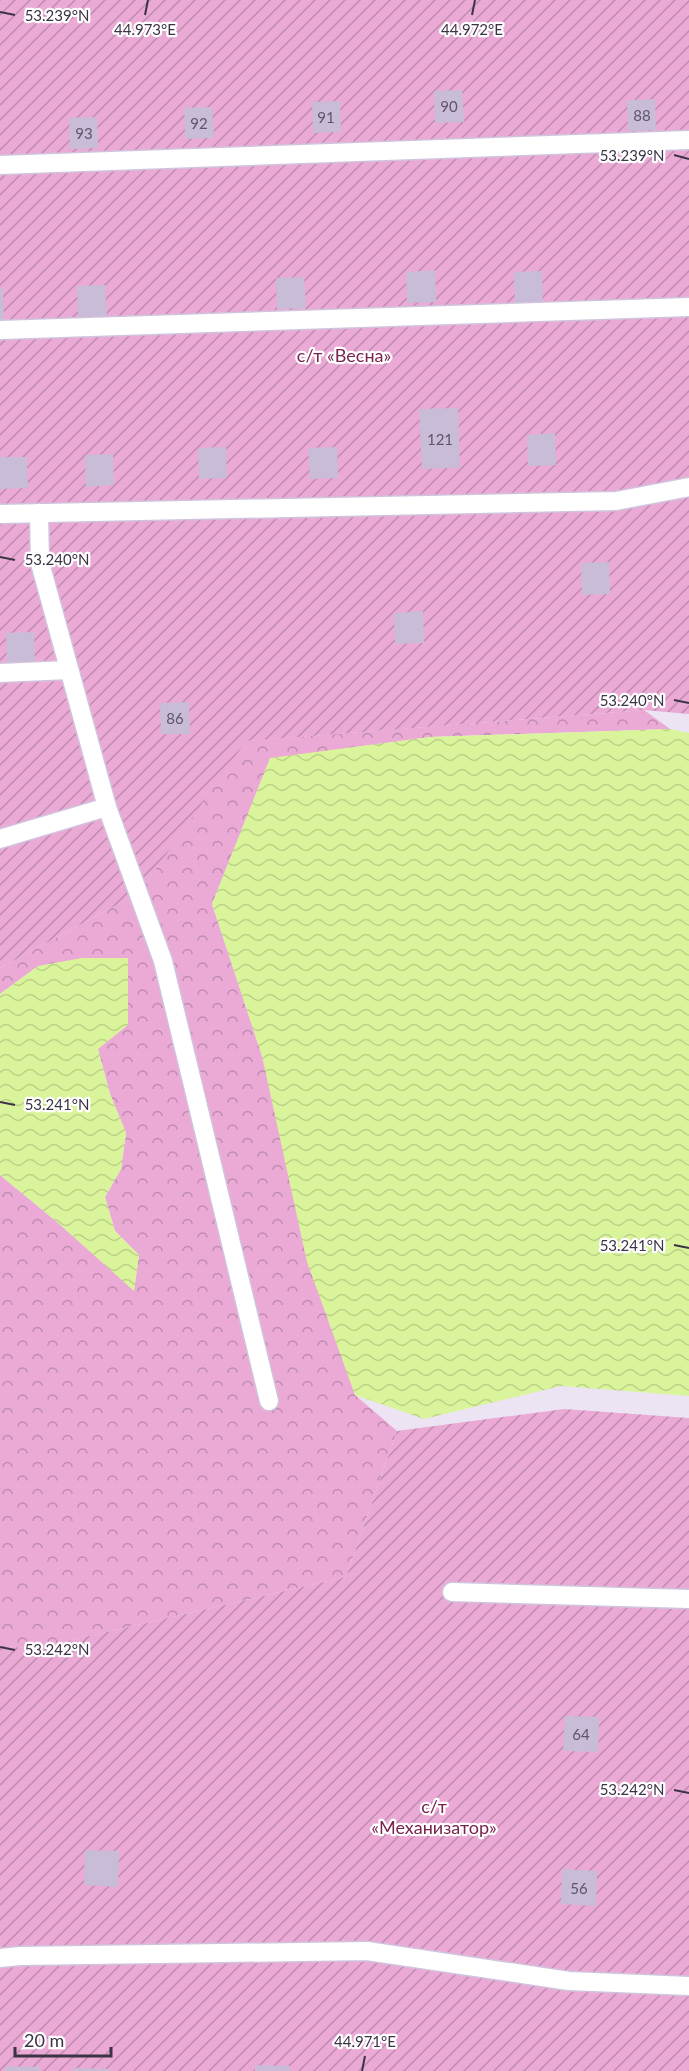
<svg xmlns="http://www.w3.org/2000/svg" width="689" height="2071" font-family="Lato,sans-serif">
	<style>
		.forest { fill: url(#forest-crowns) }
		.garden { fill: url(#garden-furrows) }
		.water { fill: url(#water-waves) }
		.building { fill: #c9bcd8 }
		.lines { fill: none; stroke-linecap: round; stroke-linejoin: round }
		.lane-casing { stroke: #d1c3dd; stroke-width: 21 }
		.lane { stroke: #fff; stroke-width: 18 }
		.ticks { fill: none; stroke: #3c3345; stroke-width: 2 }
		.labels { text-anchor: middle; dominant-baseline: central; stroke-width: 4.5; stroke-linejoin: round; paint-order: stroke }
		.number-label { font-size: 15px; fill: #5f556a }
		.park-label { font-size: 18px; fill: #79244f; stroke: #fff }
		.ticks-label { font-size: 15px; text-anchor: middle; fill: #3c3345; stroke: #fff; stroke-width: 4.5; stroke-linejoin: round; paint-order: stroke }
	</style>
	<defs>
		<pattern id="forest-crowns" width="20" height="18" patternUnits="userSpaceOnUse" patternTransform="scale(1.5)"><rect width="20" height="18" fill="#eaaad5"/><path d="M2 6a3 3 0 1 1 6 0M12 15a3 3 0 1 1 6 0" fill="none" stroke="#bf8baf"/></pattern>
		<pattern id="garden-furrows" width="10" height="10" patternUnits="userSpaceOnUse" patternTransform="scale(1.5)"><rect width="10" height="10" fill="#eaaad5"/><path d="M-1 1l2-2M0 10L10 0M9 11l2-2" fill="none" stroke="#bf8baf"/></pattern>
		<pattern id="water-waves" width="16" height="10" patternUnits="userSpaceOnUse" patternTransform="scale(1.5)"><rect width="16" height="10" fill="#daf49c"/><path d="M0 5q4-4 8 0t8 0" fill="none" stroke="#bcd288"/></pattern>
	</defs>
	<rect width="100%" height="100%" fill="#ece4f3"/>
	<path class="forest" d="M644,710L670,729L430,737L270,759L212,904L262,1056L355,1395L397,1431L346,1577L32,1649L0,1645V1175L57,1222L134,1290L139,1255L115,1231L105,1197L121,1169L126,1133L110,1094L98,1049L38,966L0,994V968L139,893L245,741Z"/>
	<g class="garden">
		<path d="M0,0H689V714L644,710L246,741L139,893L0,968Z"/>
		<path d="M564,1409L689,1418V2071H0V1645L32,1649L346,1577L397,1431Z"/>
	</g>
	<g class="water">
		<path d="M670,729L689,733V1396L561,1386L424,1419L355,1395L307,1262L262,1056L212,904L270,758L430,737Z"/>
		<path d="M82,958H128V1025L98,1049L110,1094L126,1133L121,1169L105,1197L115,1231L139,1255L134,1291L57,1222L0,1175V994L38,966Z"/>
	</g>
	<g class="building">
		<path d="M462,90L464,122L435,123L434,91Z"/>
		<path d="M655,99L656,130L628,131L627,100Z"/>
		<path d="M340,101L341,132L313,133L312,102Z"/>
		<path d="M212,107L214,138L185,139L184,108Z"/>
		<path d="M97,117L98,148L70,149L69,118Z"/>
		<path d="M435,270L436,302L407,303L406,272Z"/>
		<path d="M542,271L543,303L515,304L514,272Z"/>
		<path d="M304,277L306,308L277,309L276,278Z"/>
		<path d="M105,285L107,316L78,317L77,286Z"/>
		<path d="M0,288H3L4,320H0Z"/>
		<path d="M458,408L460,468L422,469L419,409Z"/>
		<path d="M555,433L556,465L528,466L527,435Z"/>
		<path d="M226,447L227,478L199,479L198,448Z"/>
		<path d="M337,447L338,478L310,479L308,448Z"/>
		<path d="M113,454L114,485L86,487L85,455Z"/>
		<path d="M0,457H27L28,488L0,489Z"/>
		<path d="M609,562L610,594L582,595L581,563Z"/>
		<path d="M423,611L424,643L395,644L394,613Z"/>
		<path d="M34,632L35,664L7,665L6,633Z"/>
		<path d="M189,702L190,734H161L160,703Z"/>
		<path d="M565,1716L599,1717L598,1752L563,1751Z"/>
		<path d="M85,1850L119,1851L118,1887L84,1885Z"/>
		<path d="M562,1869L597,1871L596,1906L561,1904Z"/>
		<path d="M255,2065L290,2066V2071H255Z"/>
		<path d="M6,2066L40,2067V2071H5Z"/>
		<path d="M73,2068L110,2069V2071H72Z"/>
	</g>
	<g class="lines">
		<g class="lane-casing">
			<g id="lane">
				<path d="M0,165L689,140"/>
				<path d="M0,330L689,307"/>
				<path d="M39,513L40,563L107,807L163,961L269,1401"/>
				<path d="M0,514L616,501L689,487"/>
				<path d="M0,673L69,670"/>
				<path d="M0,839L107,807"/>
				<path d="M452,1592L689,1599"/>
				<path d="M0,1958L20,1956L367,1951L569,1981L689,1986"/>
			</g>
		</g>
		<use href="#lane" class="lane"/>
	</g>
	<path class="ticks" d="M0,12L15,15M145,15L148,0M472,15L475,0M674,155L689,159M0,557L15,560M674,700L689,703M0,1102L15,1105M674,1245L689,1248M0,1647L15,1650M674,1790L689,1793M362,2071L365,2056"/>
	<g class="labels">
		<g class="number-label">
			<text x="449" y="106">90</text>
			<text x="642" y="115">88</text>
			<text x="326" y="117">91</text>
			<text x="199" y="123">92</text>
			<text x="84" y="133">93</text>
			<text x="440" y="439">121</text>
			<text x="175" y="718">86</text>
			<text x="581" y="1734">64</text>
			<text x="579" y="1888">56</text>
		</g>
		<g class="park-label">
			<text x="344" y="355">с/т «Весна»</text>
			<text x="434" y="1806">с/т<tspan x="434" dy="21">«Механизатор»</tspan></text>
		</g>
	</g>
	<g class="ticks-label">
		<text x="57" y="21">53.239°N</text>
		<text x="145" y="35">44.973°E</text>
		<text x="472" y="35">44.972°E</text>
		<text x="632" y="161">53.239°N</text>
		<text x="57" y="565">53.240°N</text>
		<text x="632" y="706">53.240°N</text>
		<text x="57" y="1110">53.241°N</text>
		<text x="632" y="1251">53.241°N</text>
		<text x="57" y="1655">53.242°N</text>
		<text x="632" y="1795">53.242°N</text>
		<text x="365" y="2047">44.971°E</text>
	</g>
	<path d="M15 2047v9h96v-9" fill="none" stroke="#3c3345" stroke-width="3"/>
	<text x="24" y="2047" font-size="18" fill="#3c3345" stroke="#ffffff" stroke-width="4.5" paint-order="stroke">20 m</text>
</svg>
